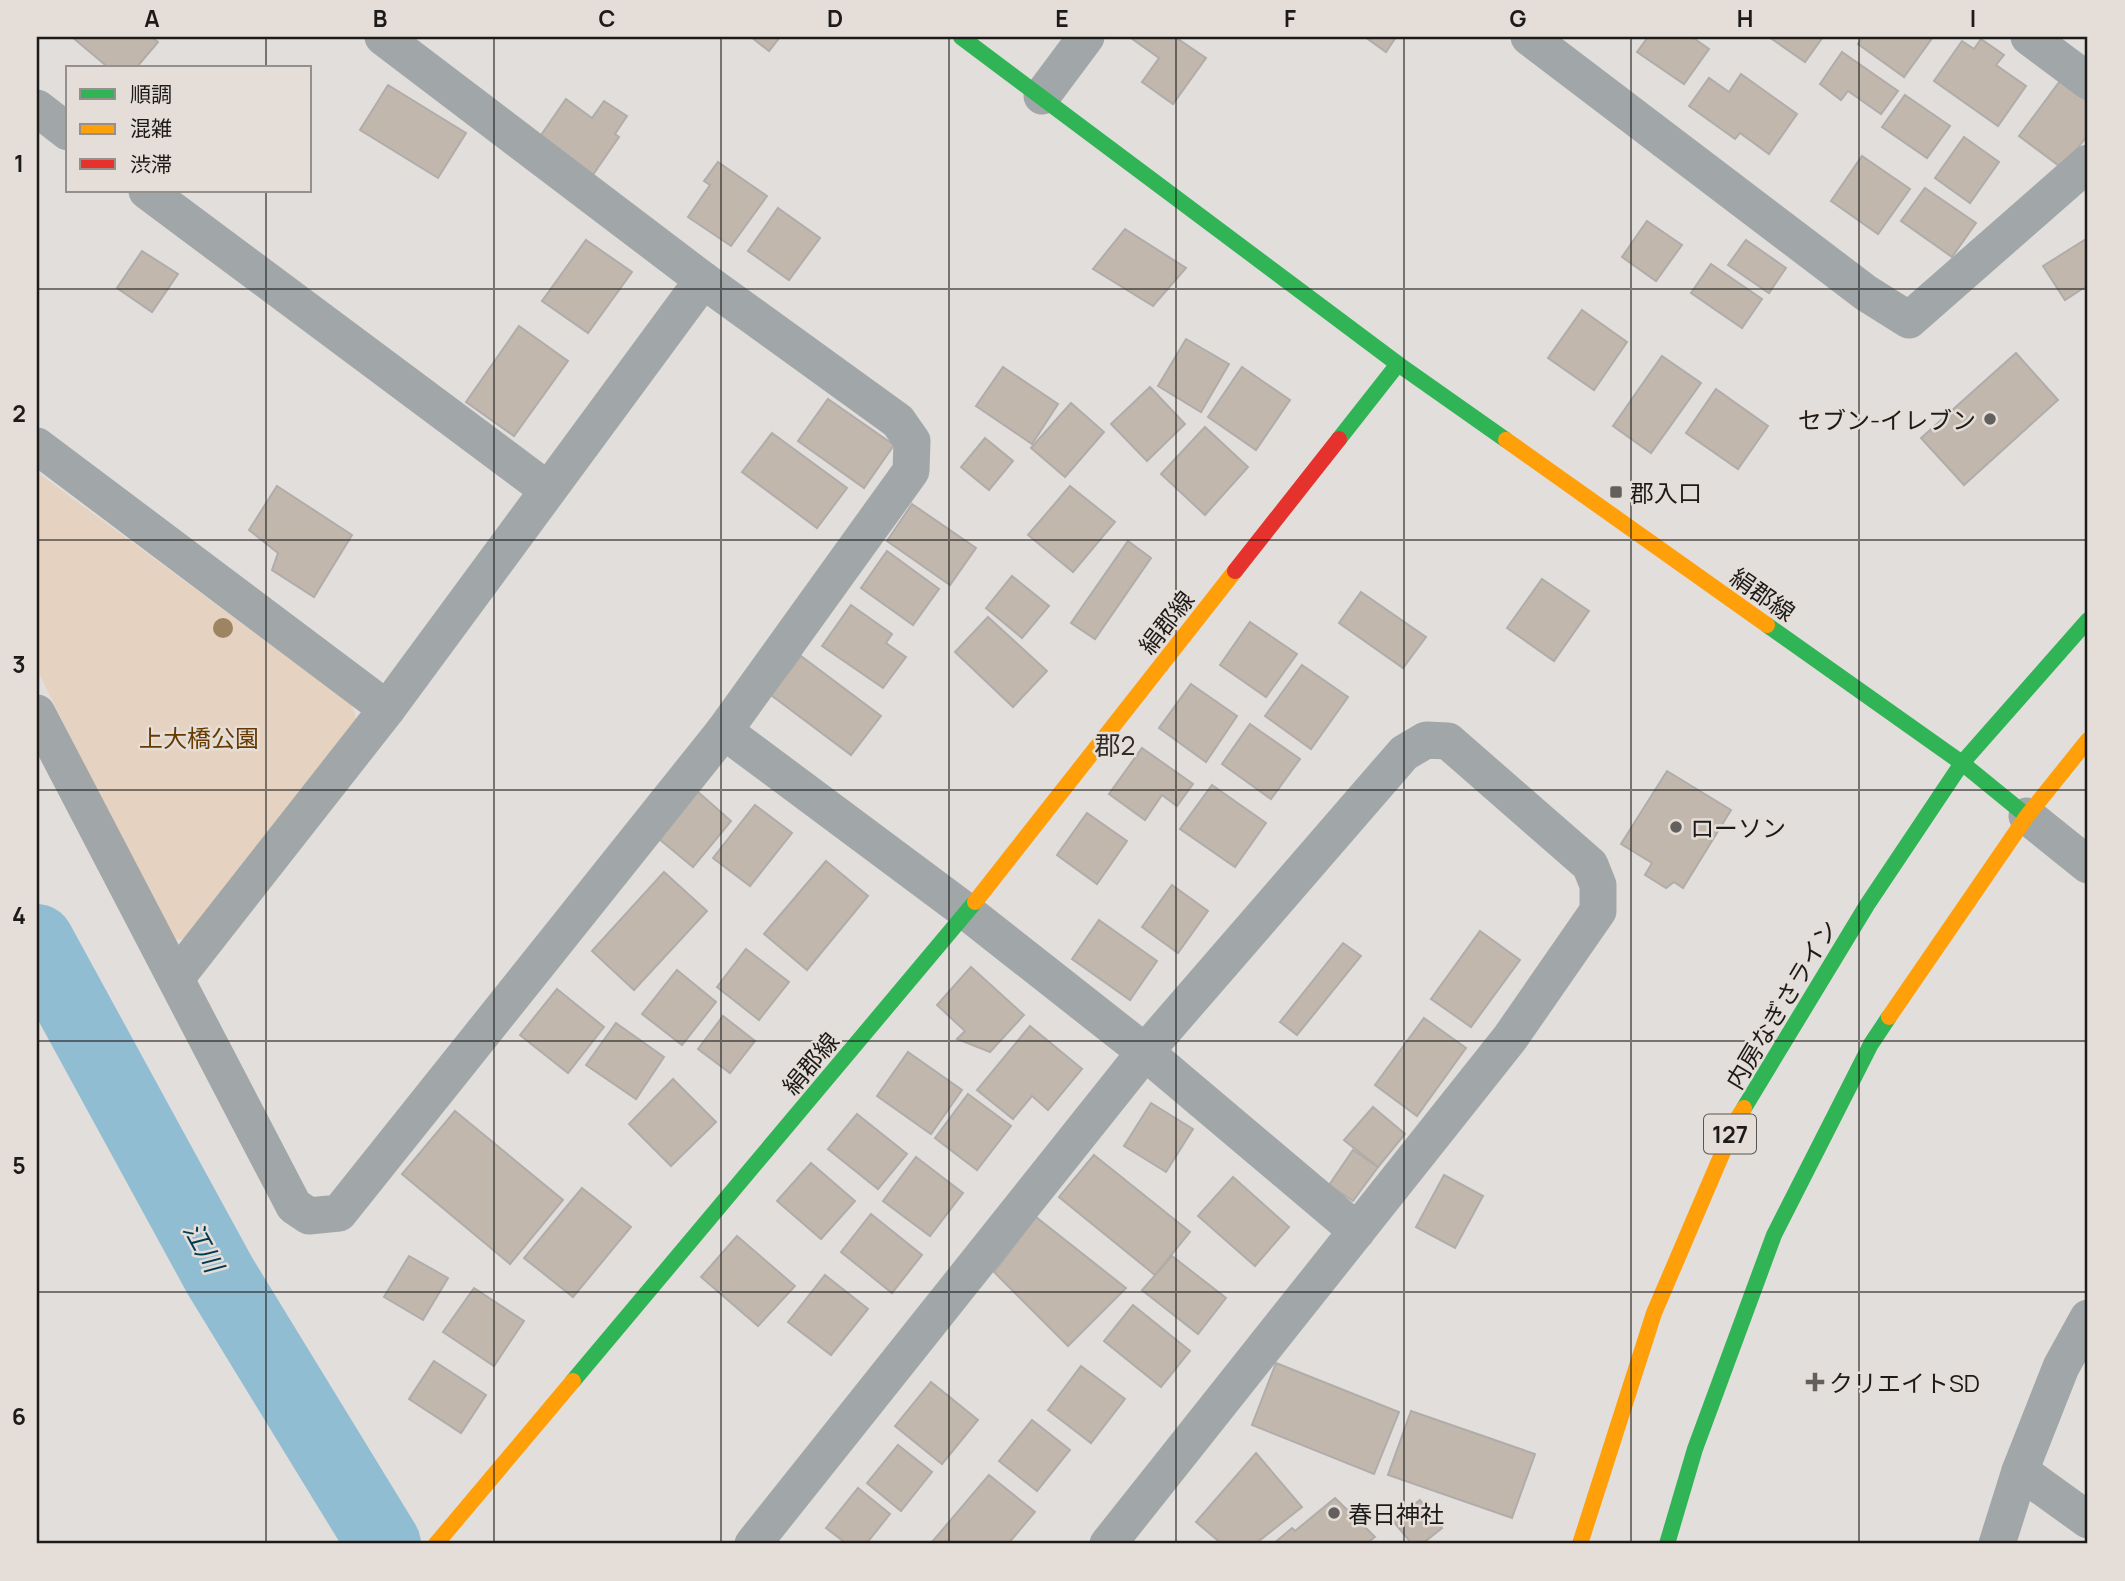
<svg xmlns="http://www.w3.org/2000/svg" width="2125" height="1581" font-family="Manrope,'Noto Sans JP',sans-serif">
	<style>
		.green { fill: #e5d2c0 }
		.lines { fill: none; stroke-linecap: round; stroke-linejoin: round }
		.river { stroke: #91bdd3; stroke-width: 74 }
		.building { fill: #c2b7ad; stroke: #afacaa; stroke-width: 2 }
		.street { stroke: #a1a7a9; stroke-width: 37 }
		.fast { stroke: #30b455; stroke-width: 16 }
		.slow { stroke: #ff9f0a; stroke-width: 16 }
		.jam { stroke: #e5322d; stroke-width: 16 }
		.tree { fill: #9e8463 }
		.grid { fill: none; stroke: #1d1b19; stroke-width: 2; stroke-opacity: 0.55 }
		.poi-dot { fill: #625f5d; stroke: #e5ded8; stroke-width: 2.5 }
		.labels { text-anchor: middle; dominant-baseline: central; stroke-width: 5; stroke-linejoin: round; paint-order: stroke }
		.shield { fill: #e5ded8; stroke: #595652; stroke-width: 2 }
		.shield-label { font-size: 23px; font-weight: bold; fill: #1d1b19 }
		.poi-label { font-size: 24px; fill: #1d1b19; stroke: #e5ded8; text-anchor: start }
		.street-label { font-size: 24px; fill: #1d1b19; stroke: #e5ded8 }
		.park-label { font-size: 24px; fill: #673b00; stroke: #e5ded8 }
		.neighbourhood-label { font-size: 26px; fill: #312c27; stroke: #e5ded8 }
		.water-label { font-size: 26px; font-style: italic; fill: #013b52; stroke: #e5ded8 }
		.neatline { fill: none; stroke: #1d1b19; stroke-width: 2.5 }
		.grid-label { font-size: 23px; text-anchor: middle; font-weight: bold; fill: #1d1b19 }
	</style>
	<rect width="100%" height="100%" fill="#e2dedb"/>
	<path class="green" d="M37,472L352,705L357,723L194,938L169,940L37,669Z"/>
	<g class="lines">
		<path class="river" d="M37,941L220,1276L384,1544"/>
	</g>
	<g class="building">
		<path d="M72,37H152L158,42L136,68H109Z"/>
		<path d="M751,37H780L769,51Z"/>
		<path d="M1132,37H1175L1206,58L1173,104L1142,82L1159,58L1131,38Z"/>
		<path d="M1365,37H1396L1386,52Z"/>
		<path d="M1648,37H1692L1709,49L1684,84L1637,52Z"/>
		<path d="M1769,37H1823L1805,62Z"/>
		<path d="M1863,37H1933L1904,77L1858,44Z"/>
		<path d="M1981,39L2004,55L1996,65L2026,86L1998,126L1934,81L1962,41L1974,49Z"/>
		<path d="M1842,52L1898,91L1881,114L1848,91L1841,100L1820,84Z"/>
		<path d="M1741,74L1797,114L1769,154L1740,133L1735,139L1689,106L1709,78L1729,92Z"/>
		<path d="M2060,81L2088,102V135L2062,168L2019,136Z"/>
		<path d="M388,85L466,133L438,178L360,130Z"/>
		<path d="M1905,95L1950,126L1927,158L1882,127Z"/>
		<path d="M566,99L592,118L604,101L627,116L615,134L619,137L592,176L539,138Z"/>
		<path d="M1964,137L1999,162L1970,203L1935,178Z"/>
		<path d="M1862,156L1910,189L1878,234L1831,201Z"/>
		<path d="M718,162L767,196L731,246L688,217L710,185L704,181Z"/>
		<path d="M1925,188L1976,223L1952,257L1901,221Z"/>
		<path d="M778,208L820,238L789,280L748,251Z"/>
		<path d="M1647,221L1682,245L1656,281L1622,257Z"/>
		<path d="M1125,229L1186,268L1153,306L1093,269Z"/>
		<path d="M2086,239L2088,242V285L2065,300L2043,266Z"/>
		<path d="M586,240L632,272L588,333L542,301Z"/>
		<path d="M1746,240L1786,268L1769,293L1728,265Z"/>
		<path d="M142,251L178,274L152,312L117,288Z"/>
		<path d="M1711,264L1762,299L1742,328L1691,293Z"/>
		<path d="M1582,310L1627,342L1594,390L1548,358Z"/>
		<path d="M519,326L568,361L514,436L466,402Z"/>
		<path d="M1186,339L1229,364L1201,412L1158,386Z"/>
		<path d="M2016,353L2058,400L1964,485L1921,438Z"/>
		<path d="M1662,356L1701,383L1651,453L1613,426Z"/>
		<path d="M1003,367L1058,404L1032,444L976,406Z"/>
		<path d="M1242,367L1290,400L1256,450L1208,417Z"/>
		<path d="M1150,387L1185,424L1147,461L1111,424Z"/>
		<path d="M1716,389L1768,426L1738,469L1686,433Z"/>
		<path d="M828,399L894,445L864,488L798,441Z"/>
		<path d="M1071,403L1104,432L1065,477L1031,448Z"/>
		<path d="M1205,427L1248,467L1205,515L1161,474Z"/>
		<path d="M772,433L847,488L817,528L742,472Z"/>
		<path d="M985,438L1013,461L989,490L961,467Z"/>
		<path d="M277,486L352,535L314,597L272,570L278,553L249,530Z"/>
		<path d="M1070,486L1115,522L1073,572L1028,535Z"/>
		<path d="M912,504L976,548L950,585L887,541Z"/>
		<path d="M1128,541L1151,558L1095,639L1071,623Z"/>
		<path d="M887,551L939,589L913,625L861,588Z"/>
		<path d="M1012,576L1049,606L1022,638L986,608Z"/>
		<path d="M1542,579L1589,611L1554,661L1507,628Z"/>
		<path d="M1361,592L1426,637L1403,668L1339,623Z"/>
		<path d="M851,605L892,634L886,643L906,657L883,688L822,646Z"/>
		<path d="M988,617L1047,671L1013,707L955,652Z"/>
		<path d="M1250,622L1297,654L1266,697L1220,665Z"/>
		<path d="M801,656L881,716L851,755L771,695Z"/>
		<path d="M1302,665L1348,697L1311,749L1265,716Z"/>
		<path d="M1191,684L1237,716L1206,762L1159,728Z"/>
		<path d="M1250,724L1300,759L1271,799L1222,764Z"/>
		<path d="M1142,748L1193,784L1177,806L1162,795L1145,820L1109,794Z"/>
		<path d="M1667,771L1731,810L1683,888L1674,882L1666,888L1645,875L1652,863L1621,844Z"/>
		<path d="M1212,785L1266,823L1235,867L1180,829Z"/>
		<path d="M697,791L731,821L693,867L658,838Z"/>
		<path d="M755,805L792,833L750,886L713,858Z"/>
		<path d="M1087,813L1127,841L1097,884L1057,855Z"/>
		<path d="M826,861L868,896L807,970L764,934Z"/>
		<path d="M664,872L707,911L634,990L592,951Z"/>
		<path d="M1172,885L1208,911L1178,953L1142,927Z"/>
		<path d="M1099,920L1157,961L1130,1000L1072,959Z"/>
		<path d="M1480,931L1520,960L1471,1027L1431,999Z"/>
		<path d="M1343,943L1361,956L1297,1035L1280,1022Z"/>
		<path d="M746,949L789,982L759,1020L717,987Z"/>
		<path d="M971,967L1024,1015L990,1052L957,1039L965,1031L937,1005Z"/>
		<path d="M677,970L716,1002L682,1045L642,1014Z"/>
		<path d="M557,989L604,1027L568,1073L520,1035Z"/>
		<path d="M723,1016L755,1041L730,1073L698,1049Z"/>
		<path d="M1424,1018L1466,1048L1417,1116L1375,1085Z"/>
		<path d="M616,1023L664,1057L636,1099L586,1065Z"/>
		<path d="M1030,1026L1082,1069L1048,1110L1032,1096L1013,1119L977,1090Z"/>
		<path d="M908,1052L962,1090L931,1134L877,1096Z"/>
		<path d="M673,1079L716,1122L671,1166L629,1124Z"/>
		<path d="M968,1094L1011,1126L977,1170L935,1138Z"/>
		<path d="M1151,1103L1193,1129L1166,1172L1124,1146Z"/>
		<path d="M1373,1107L1405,1134L1378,1167L1344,1140Z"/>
		<path d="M455,1111L563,1200L510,1264L402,1174Z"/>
		<path d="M857,1114L907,1154L878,1189L828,1149Z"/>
		<path d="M1353,1150L1378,1167L1353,1201L1329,1185Z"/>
		<path d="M1094,1155L1190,1232L1155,1275L1059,1197Z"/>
		<path d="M916,1157L963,1193L930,1236L883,1201Z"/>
		<path d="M811,1163L855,1201L821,1239L777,1201Z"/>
		<path d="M1444,1175L1483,1196L1455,1248L1416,1227Z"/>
		<path d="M1233,1177L1289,1227L1255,1266L1198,1216Z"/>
		<path d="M582,1188L631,1227L573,1297L524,1258Z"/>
		<path d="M871,1214L922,1255L892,1293L841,1252Z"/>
		<path d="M1036,1217L1126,1288L1068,1346L994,1272Z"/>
		<path d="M737,1236L795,1286L758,1326L701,1277Z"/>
		<path d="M409,1256L448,1278L423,1320L384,1297Z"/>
		<path d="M1172,1256L1226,1298L1198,1334L1142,1290Z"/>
		<path d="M825,1275L868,1309L831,1355L788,1322Z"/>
		<path d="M474,1288L524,1321L494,1366L443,1332Z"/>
		<path d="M1133,1305L1190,1351L1161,1387L1104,1341Z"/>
		<path d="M434,1361L486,1395L461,1433L409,1399Z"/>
		<path d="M1276,1363L1399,1412L1374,1474L1252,1425Z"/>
		<path d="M1081,1366L1125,1399L1091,1443L1048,1410Z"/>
		<path d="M931,1382L978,1420L942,1464L895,1426Z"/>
		<path d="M1411,1411L1535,1454L1512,1518L1388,1475Z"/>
		<path d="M1032,1420L1070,1450L1037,1491L999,1461Z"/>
		<path d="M898,1445L932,1472L901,1511L867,1483Z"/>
		<path d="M1256,1453L1302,1507L1255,1544H1222L1196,1522Z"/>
		<path d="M989,1475L1035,1512L1008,1544H934L932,1542Z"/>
		<path d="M858,1488L890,1514L866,1544H847L826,1528Z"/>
		<path d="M1335,1498L1375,1537L1366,1544H1273L1292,1528L1295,1531Z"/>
		<path d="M1420,1500L1442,1528L1422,1544H1412L1393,1521Z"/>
	</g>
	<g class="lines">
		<g class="street">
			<path d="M1529,37L1866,293L1909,320L2088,163"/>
			<path d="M2029,37L2088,81"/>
			<path d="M1042,96L1086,37"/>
			<path d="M37,108L68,132"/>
			<path d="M147,191L548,490"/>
			<path d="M37,446L387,709"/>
			<path d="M37,713L294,1206L309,1216L339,1213L724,731L911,471L912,441L898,421L703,280L383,37"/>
			<path d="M724,731L967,912L1145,1052L1357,1231"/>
			<path d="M2027,816L2088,865"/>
			<path d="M176,978L387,709L703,280"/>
			<path d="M2020,1471L2088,1520"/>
			<path d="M753,1544L1145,1052L1404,753L1426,740L1448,741L1590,865L1598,885V911L1510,1038L1108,1544"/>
			<path d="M1997,1544L2020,1471L2061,1367L2088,1318"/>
		</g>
		<g class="fast">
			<path d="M961,37L1398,364L1506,440"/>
			<path d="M1339,439L1398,364"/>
			<path d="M1767,625L1962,763L2027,816"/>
			<path d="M1744,1108L1867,905L1962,763L2088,620"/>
			<path d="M573,1381L975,902"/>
			<path d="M1667,1544L1695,1449L1774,1235L1871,1044L1889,1017"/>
		</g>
		<g class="slow">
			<path d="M1506,440L1767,625"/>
			<path d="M975,902L1235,571"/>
			<path d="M1889,1017L2027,816L2088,740"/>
			<path d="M436,1544L573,1381"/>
			<path d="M1580,1544L1654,1313L1737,1119L1744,1108"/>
		</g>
		<path class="jam" d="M1235,571L1339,439"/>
	</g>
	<circle class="tree" cx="223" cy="628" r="10"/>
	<path class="grid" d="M266,37V68M494,37V1544M721,37V1544M949,37V1544M1176,37V1544M1404,37V1544M1631,37V1544M1859,37V1544M266,191V1544M37,289H2088M37,540H2088M37,790H2088M37,1041H2088M37,1292H2088"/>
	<g class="poi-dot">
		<circle cx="1990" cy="419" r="7"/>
		<rect x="1609" y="485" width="14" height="14" rx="3.5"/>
		<circle cx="1676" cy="827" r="7"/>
		<path d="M1811.5 1371.5h7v7h7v7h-7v7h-7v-7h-7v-7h7z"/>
		<circle cx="1334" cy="1513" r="7"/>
	</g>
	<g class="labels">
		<rect class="shield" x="1704" y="1114.5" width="52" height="39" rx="5"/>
		<g class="shield-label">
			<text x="1730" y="1134">127</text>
		</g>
		<g class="poi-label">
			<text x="1976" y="419" text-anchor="end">セブン-イレブン</text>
			<text x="1630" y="492">郡入口</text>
			<text x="1690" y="827">ローソン</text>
			<text x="1829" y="1382">クリエイトSD</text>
			<text x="1348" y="1513">春日神社</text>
		</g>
		<g class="street-label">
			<text transform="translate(1763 594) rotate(35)">絹郡線</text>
			<text transform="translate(1166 622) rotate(-52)">絹郡線</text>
			<text transform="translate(1781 1004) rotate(-59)">内房なぎさライン</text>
			<text transform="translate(810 1063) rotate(-50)">絹郡線</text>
		</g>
		<g class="park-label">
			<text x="199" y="737">上大橋公園</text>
		</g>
		<g class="neighbourhood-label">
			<text x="1115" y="745">郡2</text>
		</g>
		<g class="water-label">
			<text transform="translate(204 1247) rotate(61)">江川</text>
		</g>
	</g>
	<rect width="2125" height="1581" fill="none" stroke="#e5ded8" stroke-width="77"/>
	<rect x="66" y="66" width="245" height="126" fill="#e5ded8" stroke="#95908c" stroke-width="2"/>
	<rect x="80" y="89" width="35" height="10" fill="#30b455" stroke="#95908c" stroke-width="2"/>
	<text x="130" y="102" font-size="21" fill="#1d1b19">順調</text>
	<rect x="80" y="124" width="35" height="10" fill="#ff9f0a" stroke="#95908c" stroke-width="2"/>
	<text x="130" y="136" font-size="21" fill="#1d1b19">混雑</text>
	<rect x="80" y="159" width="35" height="10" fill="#e5322d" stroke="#95908c" stroke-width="2"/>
	<text x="130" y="172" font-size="21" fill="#1d1b19">渋滞</text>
	<rect x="38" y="38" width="2048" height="1504" class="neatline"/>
	<g class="grid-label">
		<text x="152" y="27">A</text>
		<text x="380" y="27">B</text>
		<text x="607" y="27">C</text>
		<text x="835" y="27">D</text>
		<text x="1062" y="27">E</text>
		<text x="1290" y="27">F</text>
		<text x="1518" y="27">G</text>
		<text x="1745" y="27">H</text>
		<text x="1973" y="27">I</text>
		<text x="19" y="172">1</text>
		<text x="19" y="422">2</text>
		<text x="19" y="673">3</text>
		<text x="19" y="924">4</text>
		<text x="19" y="1174">5</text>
		<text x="19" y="1425">6</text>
	</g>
</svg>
